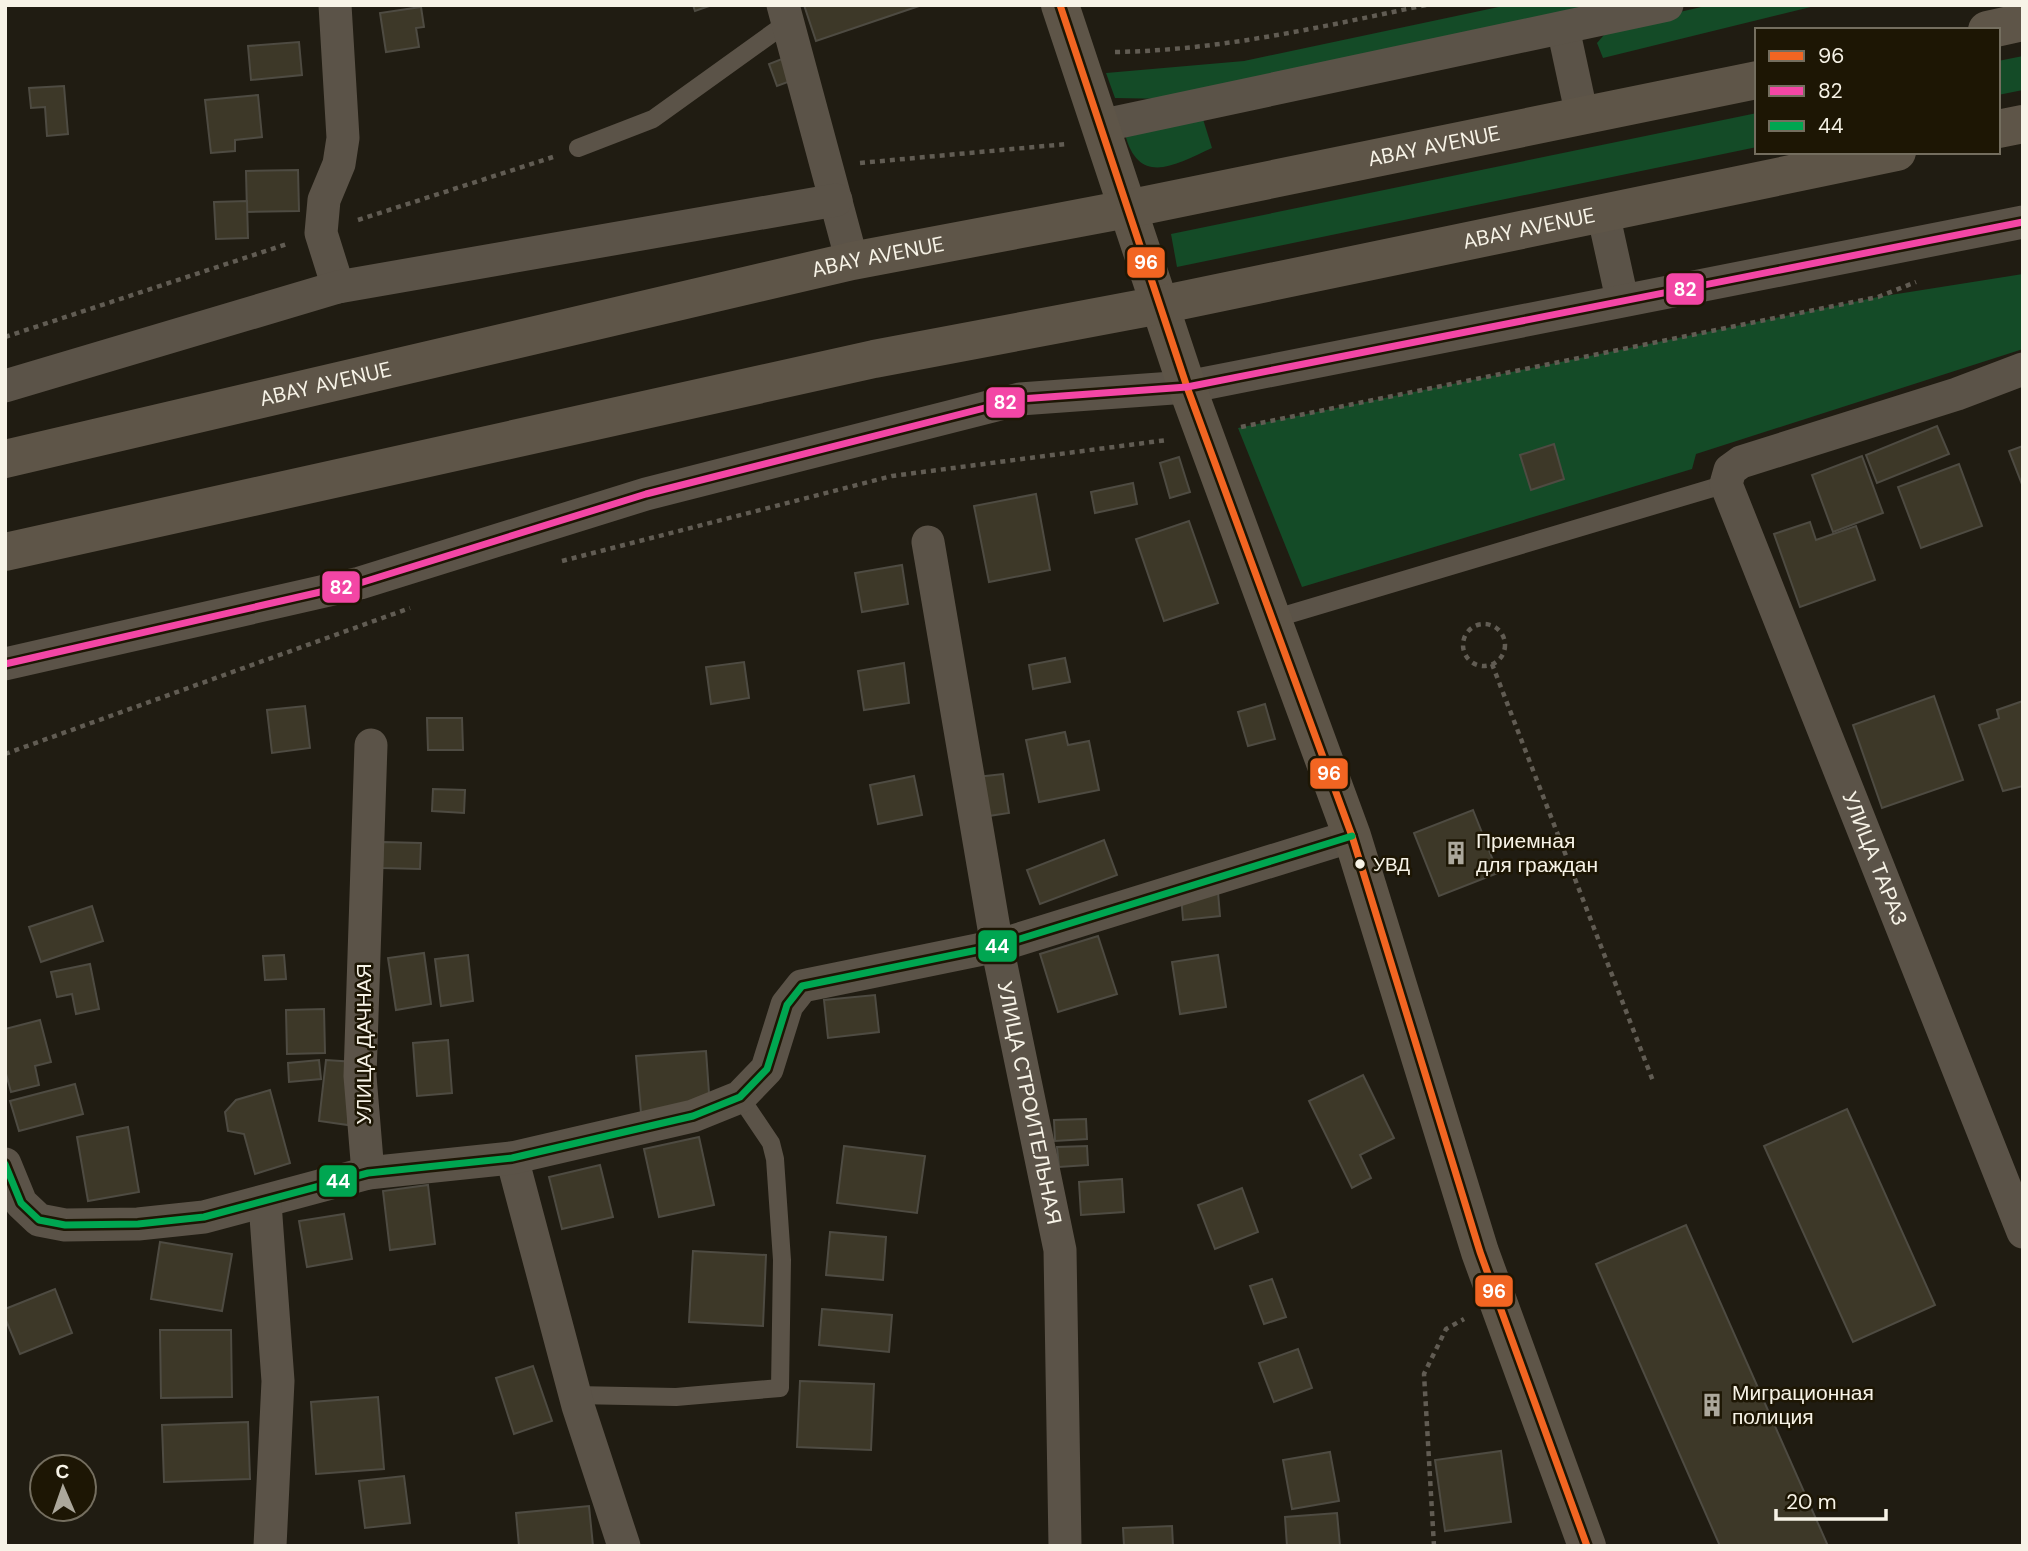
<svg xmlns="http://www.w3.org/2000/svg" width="2028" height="1551" font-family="'DM Sans',sans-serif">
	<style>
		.green { fill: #144b27 }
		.building { fill: #3d3828; stroke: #4e4b42; stroke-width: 2 }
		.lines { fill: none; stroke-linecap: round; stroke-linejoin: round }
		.path { stroke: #615c53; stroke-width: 4.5; stroke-dasharray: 5 5; stroke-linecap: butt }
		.lane { stroke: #5b5348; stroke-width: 18 }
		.street { stroke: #5b5348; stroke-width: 33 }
		.secondary { stroke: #5e5548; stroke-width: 38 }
		.bus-1-casing { stroke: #1d1604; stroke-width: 12 }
		.bus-2-casing { stroke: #1d1604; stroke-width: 12 }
		.bus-3-casing { stroke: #1d1604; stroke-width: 12 }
		.bus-1 { stroke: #f26522; stroke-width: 7 }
		.bus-2 { stroke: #f346a5; stroke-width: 7 }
		.bus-3 { stroke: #00a651; stroke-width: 7 }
		.bus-dot { fill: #f7f3e7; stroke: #1d1604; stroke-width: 2.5 }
		.labels { text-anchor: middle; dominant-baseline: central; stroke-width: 5; stroke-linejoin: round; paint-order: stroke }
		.bus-label { font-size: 19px; fill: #f7f3e7; stroke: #1d1604; text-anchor: start }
		.street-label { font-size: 21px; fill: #f7f3e7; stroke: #1d1604 }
		.poi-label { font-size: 21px; fill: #f7f3e7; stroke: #1d1604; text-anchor: start }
		.line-badge { stroke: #1d1604; stroke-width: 2.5 }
		.badge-label { font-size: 19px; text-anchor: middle; font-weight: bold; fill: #fff }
	</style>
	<rect width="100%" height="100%" fill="#201c12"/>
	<g class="green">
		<path d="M1508,5H1594L1170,99L1115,98L1106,73L1244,61Z"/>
		<path d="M1710,5H1819L1603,58L1597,43L1610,28Z"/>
		<path d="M2023,56V90L1998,95V61Z"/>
		<path d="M1757,113V147L1177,267L1171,234Z"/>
		<path d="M1202,116L1212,148C1176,164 1139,188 1125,134Z"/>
		<path d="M2023,274V349L1696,454L1692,469L1302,587L1238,428L1878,297Z"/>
	</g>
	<g class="building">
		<path d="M693,5H712L695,11Z"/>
		<path d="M804,5H922L816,41Z"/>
		<path d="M421,7L424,27L416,28L419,47L386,52L380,13Z"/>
		<path d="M299,42L302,75L251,80L248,46Z"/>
		<path d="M787,57L796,79L777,86L769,64Z"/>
		<path d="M64,86L68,134L47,136L45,107L31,108L29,88Z"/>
		<path d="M258,95L262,137L235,140V151L211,153L205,100Z"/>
		<path d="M298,170L299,211L247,212L246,171Z"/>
		<path d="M247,201L248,238L216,239L214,202Z"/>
		<path d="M1937,426L1949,454L1877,483L1866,455Z"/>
		<path d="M1554,444L1564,479L1531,490L1520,455Z"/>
		<path d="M2023,446V487L2009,451Z"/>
		<path d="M1862,456L1883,513L1833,532L1812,475Z"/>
		<path d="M1179,457L1190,492L1170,498L1160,463Z"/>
		<path d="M1959,464L1982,526L1921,548L1898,487Z"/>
		<path d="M1133,483L1137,504L1095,513L1091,492Z"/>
		<path d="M1036,494L1050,570L989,582L974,506Z"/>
		<path d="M1189,521L1218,603L1164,621L1136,539Z"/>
		<path d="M1810,522L1816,540L1856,526L1875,580L1800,607L1774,534Z"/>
		<path d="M902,565L908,604L862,612L855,573Z"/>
		<path d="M1065,658L1070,682L1033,689L1029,665Z"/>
		<path d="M744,662L749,698L711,704L706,667Z"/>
		<path d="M904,663L909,703L864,710L858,671Z"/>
		<path d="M1934,696L1963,780L1882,808L1853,725Z"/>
		<path d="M2023,701V786L2003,791L1979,725L1999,718L1997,710Z"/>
		<path d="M1265,704L1275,739L1248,746L1238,712Z"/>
		<path d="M305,706L310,748L272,753L267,710Z"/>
		<path d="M427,718H462L463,750H428Z"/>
		<path d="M1065,732L1068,745L1089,741L1099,790L1039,802L1026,740Z"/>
		<path d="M1003,774L1009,813L982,817L977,777Z"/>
		<path d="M914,776L922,815L878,824L870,785Z"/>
		<path d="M433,789L465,790L464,813L432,811Z"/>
		<path d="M1473,810L1498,873L1439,896L1414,833Z"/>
		<path d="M1104,840L1117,875L1040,904L1027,870Z"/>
		<path d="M383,842L421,843L420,869L382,868Z"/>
		<path d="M1218,892L1220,916L1183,920L1181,895Z"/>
		<path d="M92,906L103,941L41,962L29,927Z"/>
		<path d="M1098,936L1117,994L1058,1012L1040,954Z"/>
		<path d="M424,953L431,1004L396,1010L388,958Z"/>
		<path d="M284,955L286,979L265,980L263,956Z"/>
		<path d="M468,955L473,1001L441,1006L435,959Z"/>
		<path d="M1218,955L1226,1007L1180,1014L1172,962Z"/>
		<path d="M90,964L99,1009L76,1014L72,994L57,997L51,972Z"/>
		<path d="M875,995L879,1032L828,1038L824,1000Z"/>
		<path d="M324,1009L325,1053L287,1054L286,1010Z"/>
		<path d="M40,1020L51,1062L35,1066L39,1085L11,1092L5,1070V1029Z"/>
		<path d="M448,1040L452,1093L417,1096L413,1043Z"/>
		<path d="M706,1051L710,1107L641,1113L636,1056Z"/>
		<path d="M319,1060L321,1079L289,1082L288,1063Z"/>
		<path d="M326,1060L355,1062L348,1125L319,1121Z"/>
		<path d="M1363,1075L1394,1138L1360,1155L1371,1178L1352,1188L1309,1101Z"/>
		<path d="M75,1084L83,1114L19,1131L10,1101Z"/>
		<path d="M270,1090L290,1163L255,1174L244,1134L228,1131L225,1112L236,1100Z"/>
		<path d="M1847,1109L1935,1305L1853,1342L1764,1146Z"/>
		<path d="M1086,1119L1087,1139L1055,1141L1054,1120Z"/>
		<path d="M128,1127L139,1192L88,1201L77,1137Z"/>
		<path d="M699,1137L714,1205L659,1217L644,1149Z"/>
		<path d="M844,1146L925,1156L917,1213L837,1203Z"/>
		<path d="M1087,1146L1088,1165L1059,1167L1057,1147Z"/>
		<path d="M600,1165L613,1217L562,1229L549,1177Z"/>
		<path d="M1122,1179L1124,1212L1081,1215L1079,1182Z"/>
		<path d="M428,1185L435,1244L390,1250L383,1191Z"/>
		<path d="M1242,1188L1258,1232L1215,1249L1198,1205Z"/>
		<path d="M344,1214L352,1259L307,1267L299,1221Z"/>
		<path d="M1686,1225L1828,1546H1720L1596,1264Z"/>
		<path d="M830,1232L886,1237L883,1280L826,1275Z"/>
		<path d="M160,1242L232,1254L222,1311L151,1299Z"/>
		<path d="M693,1251L766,1255L763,1326L689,1322Z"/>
		<path d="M1272,1279L1286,1317L1264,1324L1250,1286Z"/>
		<path d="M55,1289L72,1333L20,1354L5,1318V1309Z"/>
		<path d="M822,1309L892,1315L889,1352L819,1345Z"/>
		<path d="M160,1330H231L232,1397L161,1398Z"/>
		<path d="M1298,1349L1312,1388L1274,1402L1259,1363Z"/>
		<path d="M533,1366L552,1421L514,1434L496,1378Z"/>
		<path d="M800,1381L874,1384L871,1450L797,1447Z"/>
		<path d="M378,1397L384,1469L316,1474L311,1402Z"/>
		<path d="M248,1422L250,1479L164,1482L162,1425Z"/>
		<path d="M1501,1451L1511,1522L1445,1531L1435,1460Z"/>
		<path d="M1330,1452L1339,1501L1292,1509L1283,1460Z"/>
		<path d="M404,1476L410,1523L365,1528L359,1481Z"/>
		<path d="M589,1506L593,1546H519L516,1513Z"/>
		<path d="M1337,1513L1340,1546H1287L1285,1517Z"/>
		<path d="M1172,1526L1173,1546H1124L1123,1528Z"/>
	</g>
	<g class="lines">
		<g class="path">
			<path d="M1115,52C1224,50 1320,27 1426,5"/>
			<path d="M860,163L1067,144"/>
			<path d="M358,220L553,157"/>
			<path d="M5,337L287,244"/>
			<path d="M1241,427L1878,297L1916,282"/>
			<path d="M562,561L892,476L1167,440"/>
			<circle cx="1484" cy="645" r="21"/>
			<path d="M1492,664L1653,1081"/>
			<path d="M5,754L410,608"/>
			<path d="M1434,1546L1424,1374L1446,1329L1464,1319"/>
		</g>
		<g class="lane">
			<path d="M578,148L653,119L788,22"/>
			<path d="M1273,619L1726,484"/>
			<path d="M575,1395L676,1397L780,1388L782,1260L775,1159L771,1143L740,1097"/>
		</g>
		<g class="street">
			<path d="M335,5L343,138L339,164L324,200L321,233L338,287"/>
			<path d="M783,5L852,261"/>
			<path d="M1563,28L1582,116"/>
			<path d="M1100,126L1667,5"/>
			<path d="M1603,213L1622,299"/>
			<path id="s1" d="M2023,369L1957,394L1741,462L1730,470L1726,484L2023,1232"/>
			<path d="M5,386L338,287L836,200"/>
			<path id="s2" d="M928,542L997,946L1060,1250L1065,1546"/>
			<path d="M5,664L360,583L646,494L1020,399L1187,387L2023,222"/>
			<path d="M512,1158L578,1406L624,1546"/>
			<path d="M5,1164L21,1203L39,1220L65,1225L138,1224L204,1217L368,1173L512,1158L693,1116L740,1097L767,1069L787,1005L802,986L997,946L1352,836"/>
			<path d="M368,1173L360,1076L371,745"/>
			<path d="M265,1203L278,1381L270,1546"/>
		</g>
		<g class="secondary">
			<path d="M1060,5L1187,387L1352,836L1480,1252L1587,1546"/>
			<path d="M1987,30L2023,22"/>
			<path d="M1998,129L2023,124"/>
			<path id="s3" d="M5,459L852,261L1127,209L1757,80"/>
			<path id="s4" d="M5,552L874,359L1160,305L1897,152"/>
		</g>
		<g class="bus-1-casing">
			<path id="bus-1" d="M1060,5L1187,387L1352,836L1480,1252L1587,1546"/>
		</g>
		<g class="bus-2-casing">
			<path id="bus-2" d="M5,664L360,583L646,494L1020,399L1187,387L2023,222"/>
		</g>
		<g class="bus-3-casing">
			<path id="bus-3" d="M5,1164L21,1203L39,1220L65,1225L138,1224L204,1217L368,1173L512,1158L693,1116L740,1097L767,1069L787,1005L802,986L997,946L1352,836"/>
		</g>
		<use href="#bus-1" class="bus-1"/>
		<use href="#bus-2" class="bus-2"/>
		<use href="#bus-3" class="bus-3"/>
	</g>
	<defs>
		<g id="building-bare" transform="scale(1.89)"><path d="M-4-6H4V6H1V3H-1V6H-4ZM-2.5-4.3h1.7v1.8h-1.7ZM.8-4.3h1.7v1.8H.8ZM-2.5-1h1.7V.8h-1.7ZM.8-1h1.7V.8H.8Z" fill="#aca89c" stroke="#1d1604" stroke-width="2.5" paint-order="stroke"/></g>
	</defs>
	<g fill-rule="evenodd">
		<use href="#building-bare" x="1456" y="853"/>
		<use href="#building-bare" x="1712" y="1405"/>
	</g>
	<circle class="bus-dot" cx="1360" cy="864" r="6"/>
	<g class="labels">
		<g class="bus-label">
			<text x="1373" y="864">УВД</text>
		</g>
		<g class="street-label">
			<text stroke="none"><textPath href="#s3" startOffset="1463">ABAY AVENUE</textPath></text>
			<text stroke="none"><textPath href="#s4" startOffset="1558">ABAY AVENUE</textPath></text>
			<text stroke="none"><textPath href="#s3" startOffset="896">ABAY AVENUE</textPath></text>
			<text stroke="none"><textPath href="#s3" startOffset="329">ABAY AVENUE</textPath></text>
			<text stroke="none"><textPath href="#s1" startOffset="728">УЛИЦА ТАРАЗ</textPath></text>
			<text transform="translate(364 1044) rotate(-90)">УЛИЦА ДАЧНАЯ</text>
			<text stroke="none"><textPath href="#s2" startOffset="570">УЛИЦА СТРОИТЕЛЬНАЯ</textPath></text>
		</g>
		<g class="poi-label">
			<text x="1476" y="841">Приемная<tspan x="1476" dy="24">для граждан</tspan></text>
			<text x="1732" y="1393">Миграционная<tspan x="1732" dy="24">полиция</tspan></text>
		</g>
	</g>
	<g class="line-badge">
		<rect x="1126" y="246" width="40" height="33" rx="7" fill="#f26522"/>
		<rect x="1665" y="272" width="40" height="34" rx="7" fill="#f346a5"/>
		<rect x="985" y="386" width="41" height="33" rx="7" fill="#f346a5"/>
		<rect x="321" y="570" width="40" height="34" rx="7" fill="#f346a5"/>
		<rect x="1309" y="757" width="40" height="33" rx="7" fill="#f26522"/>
		<rect x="977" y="929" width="41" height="34" rx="7" fill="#00a651"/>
		<rect x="318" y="1164" width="40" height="34" rx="7" fill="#00a651"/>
		<rect x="1474" y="1274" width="40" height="34" rx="7" fill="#f26522"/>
	</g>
	<g class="badge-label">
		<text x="1146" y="269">96</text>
		<text x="1685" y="296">82</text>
		<text x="1005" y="409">82</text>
		<text x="341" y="594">82</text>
		<text x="1329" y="780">96</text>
		<text x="997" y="953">44</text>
		<text x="338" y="1188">44</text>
		<text x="1494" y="1298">96</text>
	</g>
	<rect width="2028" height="1551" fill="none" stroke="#f7f3e7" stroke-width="14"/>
	<rect x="1755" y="28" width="245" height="126" fill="#1d1604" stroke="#746e5f" stroke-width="2"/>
	<rect x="1769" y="51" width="35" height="10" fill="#f26522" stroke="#746e5f" stroke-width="2"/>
	<text x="1818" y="63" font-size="21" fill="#f7f3e7">96</text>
	<rect x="1769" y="86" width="35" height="10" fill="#f346a5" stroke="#746e5f" stroke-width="2"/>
	<text x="1818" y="98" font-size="21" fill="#f7f3e7">82</text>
	<rect x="1769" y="121" width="35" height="10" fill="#00a651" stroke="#746e5f" stroke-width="2"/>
	<text x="1818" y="133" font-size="21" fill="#f7f3e7">44</text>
	<g transform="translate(63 1488) rotate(358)"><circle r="33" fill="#1d1604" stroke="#746e5f" stroke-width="2"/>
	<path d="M0-5L12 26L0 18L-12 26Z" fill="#aca89c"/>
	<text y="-10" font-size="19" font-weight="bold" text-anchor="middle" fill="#f7f3e7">С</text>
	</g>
	<path d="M1776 1509v10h110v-10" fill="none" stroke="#f7f3e7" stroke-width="3.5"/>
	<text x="1786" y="1509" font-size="21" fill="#f7f3e7" stroke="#1d1604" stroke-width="5" paint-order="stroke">20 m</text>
</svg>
